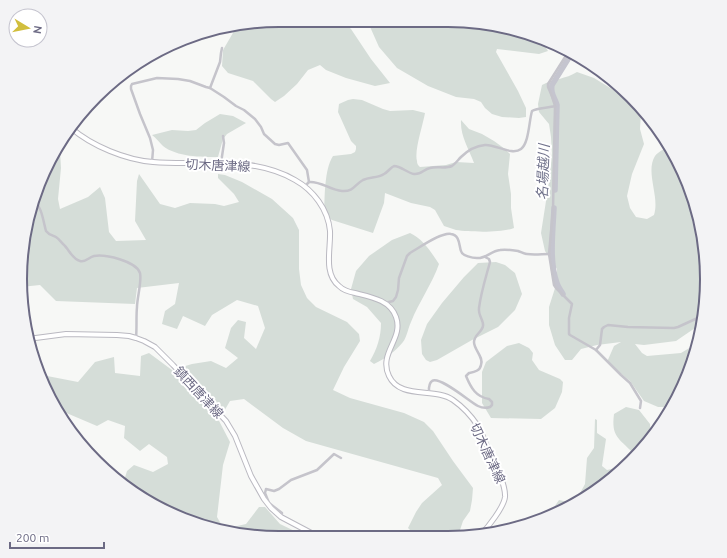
<svg xmlns="http://www.w3.org/2000/svg" width="727" height="558" font-family="Ubuntu,'Noto Sans JP',sans-serif">
	<style>
		.green { fill: #d5ddd8 }
		.lines { fill: none; stroke-linecap: round; stroke-linejoin: round }
		.river { stroke: #c5c5cf; stroke-width: 5.5 }
		.secondary-casing { stroke: #bab9c1; stroke-width: 6 }
		.minor { stroke: #c5c4cb; stroke-width: 2.5 }
		.secondary { stroke: #fff; stroke-width: 4 }
		.labels { text-anchor: middle; dominant-baseline: central; stroke-width: 4; stroke-linejoin: round; paint-order: stroke }
		.street-label { font-size: 13px; fill: #6c6a84; stroke: #fff }
		.water-label { font-size: 14px; font-style: italic; fill: #71738c; stroke: #fff }
		.rim { fill: none; stroke: #6c6a84; stroke-width: 2 }
	</style>
	<rect width="100%" height="100%" fill="#f7f8f6"/>
	<g class="green">
		<path d="M279,20L342,21L351,29L371,59L390,83L375,86L346,78L326,70L320,65L308,70L297,84L284,96L275,102L271,99L253,81L228,73L222,66L223,50L237,26Z"/>
		<path d="M367,20L465,21L515,29L542,42L548,51L539,54L497,49L496,52L518,91L526,108V117L519,118L502,117L492,114L485,108L481,102L474,99L456,97L428,86L397,68L379,47Z"/>
		<path d="M577,72L594,78L633,102L641,112L640,129L644,144L632,174L627,196L630,208L636,217L647,219L654,215C660,197 645,172 655,156C658,152 664,149 668,147L702,229V318L695,328L676,341L644,345L635,344L642,353L647,356L681,353L696,344L670,407H658L644,401L630,381L607,362L614,346L621,342L597,345L581,349L572,360H565L555,345L549,325V307L556,285L557,269L545,251L541,233L549,182L552,153L551,137L549,124L539,112L538,104L542,85C553,79 566,79 577,72Z"/>
		<path d="M353,99L362,100L383,109L390,111L413,110L425,113C423,125 414,151 417,161C417,164 418,165 420,167L446,165L456,162L474,163C469,149 460,136 461,120L469,129L482,134L494,141L505,149L510,154L508,174L511,194V208L514,228C501,233 470,232 456,230C452,229 448,227 444,226L435,210L430,207L411,203L385,193L384,203L373,233L332,220L324,214C325,197 324,170 333,156L351,154L355,152L356,149V146L351,141L338,112L339,104L348,100Z"/>
		<path d="M220,114L233,116L246,123L227,134L223,139L218,157C201,157 177,157 163,146C160,143 156,138 152,135L172,130L188,131L196,130L205,123Z"/>
		<path d="M54,151H60L61,168L58,199L60,209L88,197L100,187L105,198L109,232L116,241L146,240L135,221L137,181L139,174L160,204L175,208L190,203L215,204L224,206L239,202L234,194L218,178V174L225,175L242,182L272,199L293,218L299,230V269L301,285L307,298L316,307L347,322L359,334L360,341L344,367L333,390L350,398L404,413L424,422L433,431L453,461L473,488L472,500L470,511L463,521L458,536H416L408,528L416,512L422,503L442,485L438,478L306,441L283,428L244,399L230,401L223,413L182,367L192,364L211,361L226,368L238,358L225,348L231,328L238,320L246,322L244,338L256,349L265,328L258,306L237,300L212,315L205,326L183,316L177,329L162,324L165,311L175,304L179,283L137,288L135,304L56,301L40,285L21,287L20,279L29,212Z"/>
		<path d="M410,233C423,239 431,252 439,264C432,284 419,302 411,322C408,328 407,337 403,342C395,352 386,358 374,364L370,361C377,349 381,337 381,323L367,307L353,299L351,289L356,271L369,256L392,240Z"/>
		<path d="M496,262L505,265L515,273L522,294L515,310L498,327L472,340L437,360L430,362L426,360L422,354L421,340L427,324L442,303L464,277L478,263Z"/>
		<path d="M519,343L529,348L533,353L532,360L539,370L560,379L563,382L562,392L555,408L541,419L491,418L482,403V372L486,362L507,346Z"/>
		<path d="M149,353L176,373L217,417L230,442L223,465L217,517L224,529L246,524L259,507H265L280,524L305,536H245L196,524L135,494L123,484L127,471L134,465L153,472L168,464L167,457L149,444L140,451L124,438L125,426L108,420L97,426L57,409L42,375L78,382L95,362L114,357L115,373L140,376L141,356Z"/>
		<path d="M626,407L639,410L650,424L651,435L633,453C619,438 611,437 614,414Z"/>
		<path d="M595,419L597,420V433L606,439L602,466L607,470L620,467L592,494L548,516L559,500L573,503L578,497L585,484L587,458L594,448Z"/>
		<path d="M86,450L101,460L102,467L96,462Z"/>
	</g>
	<g class="lines">
		<g class="river">
			<path d="M555,190L557,105C555,98 550,93 552,85L570,56"/>
			<path d="M554,208C553,231 549,262 557,283C558,287 561,290 563,294"/>
		</g>
		<g class="secondary-casing">
			<g id="secondary">
				<path d="M71,128C92,146 126,160 153,162C200,166 252,155 295,180C313,190 328,209 330,231C331,249 323,273 339,286C343,290 349,292 355,293C371,297 390,300 396,317C404,339 378,353 389,376C400,400 435,387 453,400C463,407 472,417 478,426C482,433 485,442 488,449C494,461 506,484 505,497C504,507 488,527 480,536"/>
				<path d="M28,339L66,334L117,335L129,336L136,338L144,341L155,347L173,365L226,421L235,436L251,476L264,499L271,508L281,517L317,536"/>
			</g>
		</g>
		<g class="minor">
			<path d="M567,54L548,84V87L552,96L555,106L553,210L549,254L554,285L556,288L572,304L569,318V334L570,335L596,350L600,345L602,329L604,327L608,325L628,327L674,328L678,327L702,316"/>
			<path d="M210,88L220,62L221,53L222,48"/>
			<path d="M152,162L153,150L150,138L140,114L131,89V86L132,84L157,78L178,79L190,81L206,87L210,88L224,97L236,106L244,110L255,119L261,127L264,134L275,144L279,145L288,143L307,170L309,182"/>
			<path d="M221,163L224,143L223,136"/>
			<path d="M305,186L309,182C321,181 330,190 342,191C354,192 355,184 363,180C370,177 378,178 384,174C388,172 390,168 394,166C401,166 407,173 414,174C421,175 424,169 430,168C437,166 445,169 452,166C455,164 458,160 461,157C467,151 475,146 485,145C495,144 512,156 521,149C529,143 529,121 532,111C537,108 548,108 555,106"/>
			<path d="M34,200C42,208 43,220 46,231C49,235 52,235 56,237C59,239 61,242 63,244C69,249 72,259 80,261C85,263 89,257 94,256C105,254 136,261 140,273C142,281 137,298 137,307C136,317 137,327 136,338"/>
			<path d="M385,303L393,301L396,297L398,290L399,278L407,256L410,253C419,248 441,232 451,234C460,235 459,246 461,251C462,256 473,258 477,258C485,259 491,251 500,250C506,249 512,250 518,251C521,252 524,254 527,254C534,255 542,254 549,254"/>
			<path d="M596,350L621,375L630,383L641,401L640,408"/>
			<path d="M429,393C429,390 428,384 432,381C439,375 470,402 478,406C482,408 487,408 490,407L492,405V402L489,399C476,397 471,388 466,376L469,373C474,372 480,371 481,365C484,357 474,350 474,342C474,335 482,332 483,326C484,320 478,316 479,308C481,292 486,277 490,262L489,259L485,257"/>
			<path d="M281,517L282,513L269,503L265,493L266,489L274,491L279,489L291,480L317,470L334,454L341,458"/>
		</g>
		<use href="#secondary" class="secondary"/>
	</g>
	<g class="labels">
		<g class="street-label">
			<text transform="translate(218 165) rotate(2)">切木唐津線</text>
			<text transform="translate(199 392) rotate(47)">鎮西唐津線</text>
			<text transform="translate(488 453) rotate(65)">切木唐津線</text>
		</g>
		<g class="water-label">
			<text transform="translate(543 172) rotate(-88)">名場越川</text>
		</g>
	</g>
	<path d="M0 0H727V558H0ZM279 27H448A252 252 0 0 1 700 279V279A252 252 0 0 1 448 531H279A252 252 0 0 1 27 279V279A252 252 0 0 1 279 27Z" fill="#f3f3f5" fill-rule="evenodd"/>
	<path class="rim" d="M279 27H448A252 252 0 0 1 700 279V279A252 252 0 0 1 448 531H279A252 252 0 0 1 27 279V279A252 252 0 0 1 279 27Z"/>
	<g transform="translate(28 28) rotate(100)"><circle r="19" fill="#ffffff" stroke="#c4c3ce"/>
	<path d="M0-3L7 15L0 10L-7 15Z" fill="#d1be3d"/>
	<text y="-6" font-size="11" font-weight="bold" text-anchor="middle" fill="#6c6a84">N</text>
	</g>
	<path d="M10 542v6h94v-6" fill="none" stroke="#6c6a84" stroke-width="2"/>
	<text x="16" y="542" font-size="12" fill="#6c6a84" stroke="#ffffff" stroke-width="3" paint-order="stroke">200 m</text>
</svg>
